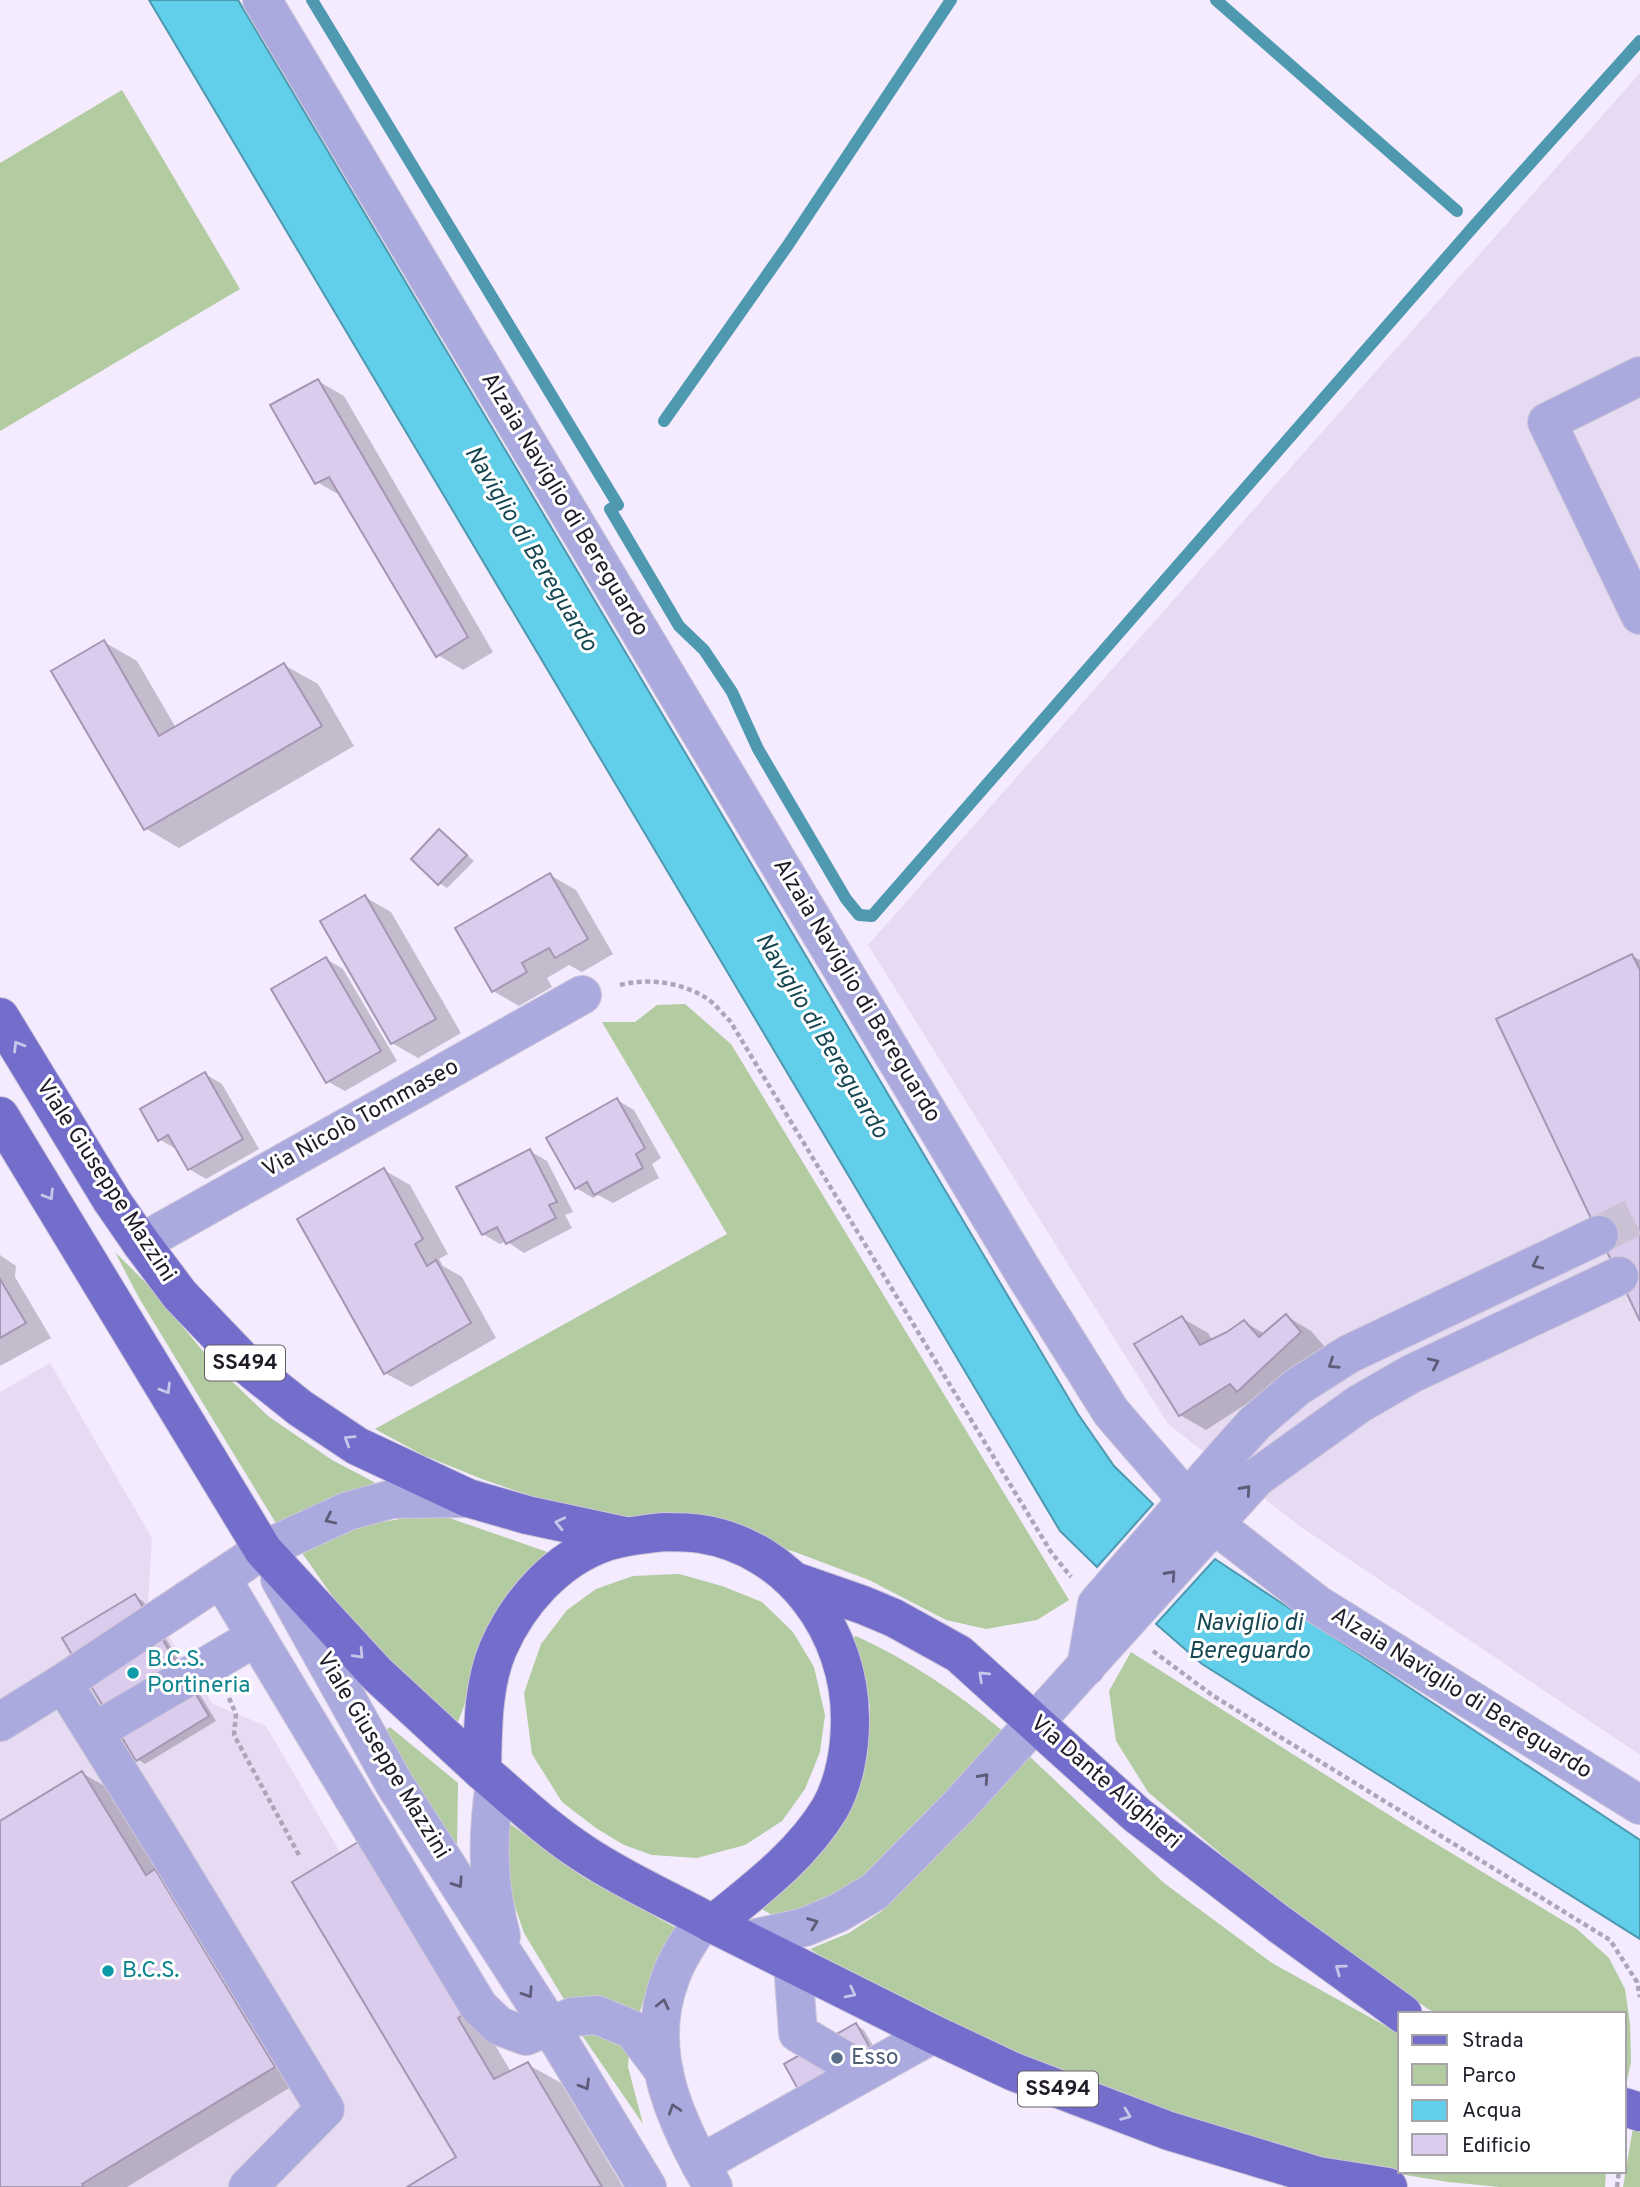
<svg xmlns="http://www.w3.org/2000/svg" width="1640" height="2187" font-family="Overpass,sans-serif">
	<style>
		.built { fill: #e6dbf3 }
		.green { fill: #b2cba0 }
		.water { fill: #61cfe9; stroke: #4e99af; stroke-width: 2 }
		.shadow { fill: #0003 }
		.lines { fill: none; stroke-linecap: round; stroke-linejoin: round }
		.stream { stroke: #4e99af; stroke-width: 12 }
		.building { fill: #dbcced; stroke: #a496b4; stroke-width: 2 }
		.minor-tunnel { stroke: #cac2d4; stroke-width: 38; stroke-dasharray: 38 19; stroke-linecap: butt }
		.minor-casing { stroke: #cec6d8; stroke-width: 40 }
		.major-casing { stroke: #cec6d8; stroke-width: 40 }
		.path { stroke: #aea6b7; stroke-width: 4.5; stroke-dasharray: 5 3.5; stroke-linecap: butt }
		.minor { stroke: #aaaadf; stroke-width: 38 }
		.major { stroke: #736dcb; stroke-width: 38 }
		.oneway { stroke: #c7c5ea }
		.oneway2 { stroke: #5f5c7a }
		.culture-dot { fill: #0f9aa8; stroke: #fff; stroke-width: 2.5 }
		.service-dot { fill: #5c6f8a; stroke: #fff; stroke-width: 2.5 }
		.labels { text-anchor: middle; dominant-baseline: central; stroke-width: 6; stroke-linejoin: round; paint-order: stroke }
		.shield { fill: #fff; stroke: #646068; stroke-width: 2 }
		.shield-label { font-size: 21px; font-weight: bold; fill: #211c28 }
		.street-label { font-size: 23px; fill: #211c28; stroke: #fff }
		.culture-label { font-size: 23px; fill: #0d838f; stroke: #fff; text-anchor: start }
		.service-label { font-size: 23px; fill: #4e5e75; stroke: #fff; text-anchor: start }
		.water-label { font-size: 24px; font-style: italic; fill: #174853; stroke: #fff }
	</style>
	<rect width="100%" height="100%" fill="#f4ebff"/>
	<g class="built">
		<path d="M1640,73V1755L1301,1527L1168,1424L868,945Z"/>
		<path d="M50,1363L152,1538L148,1604L213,1704L266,1726L340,1852L358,1842L493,2078L528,2062L604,2187H0V1392Z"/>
	</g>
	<g class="green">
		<path d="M122,90L240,289L0,431V163Z"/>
		<path d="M685,1004L731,1044L1069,1600L1037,1620L986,1629L946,1620L869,1580L795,1552L731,1534L566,1508L482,1479L423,1455L375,1429L727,1234L602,1022H635L657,1005Z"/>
		<path d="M115,1252L150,1287L211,1361L268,1416L332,1460L374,1482L371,1491L277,1525L139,1298Z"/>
		<path d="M435,1513L553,1554L481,1661L458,1722L396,1668L340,1607L300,1550L347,1528Z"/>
		<path d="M679,1574L722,1586L762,1602L793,1632L814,1667L825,1715L820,1752L805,1789L782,1821L745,1845L697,1858L652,1855L624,1845L596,1828L562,1802L532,1754L524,1693L541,1644L567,1610L596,1589L633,1576Z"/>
		<path d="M856,1636C909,1660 959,1694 1004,1732L853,1888L823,1904L776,1917L758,1907L857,1792L867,1758L870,1706L860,1660L850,1638Z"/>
		<path d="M1131,1652L1405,1825L1577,1929L1609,1958L1625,1989L1630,2023L1631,2062L1625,2090L1624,2014H1438L1428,2009L1247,1876L1148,1792L1116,1741L1109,1691Z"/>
		<path d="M390,1727L458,1783L457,1849L384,1732Z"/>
		<path d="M1028,1755L1164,1883L1272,1963L1400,2034V2171H1606L1605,2187H1500L1448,2182L1314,2160L1152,2112L870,1988L810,1949L849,1933L882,1911Z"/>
		<path d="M509,1823L583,1877L678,1929L652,1975L639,2014L568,2006L524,1933L507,1883Z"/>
		<path d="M600,2030L629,2050L628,2067L643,2124L579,2031Z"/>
		<path d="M1633,2128L1640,2130V2187H1623Z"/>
	</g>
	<g class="water">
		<path d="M149,0H238L1078,1414L1114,1466L1153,1504L1097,1567L1060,1531Z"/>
		<path d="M1215,1559L1640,1840V1939L1202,1664L1156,1624Z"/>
	</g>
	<g class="shadow">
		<path d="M318,381L344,396L493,652L463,670L438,655L343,497L317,482Z"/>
		<path d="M104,642L137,661L176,728L284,665L318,684L354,746L179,848L145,828Z"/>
		<path d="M440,832L474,861L447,888L439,883Z"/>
		<path d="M550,875L576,890L613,954L582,972L569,965L547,978L552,987L519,1006L493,991Z"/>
		<path d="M365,897L391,912L461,1033L418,1058L392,1043Z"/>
		<path d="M1632,956L1640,960V1318Z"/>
		<path d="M326,959L343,969L397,1061L345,1091L327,1081Z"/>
		<path d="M205,1074L222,1084L259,1149L206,1179L189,1169L176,1149L159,1139Z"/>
		<path d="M617,1100L634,1110L661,1158L652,1164L659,1178L613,1203L598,1195L593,1198L576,1188Z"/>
		<path d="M530,1151L547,1161L573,1212L565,1215L572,1228L524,1253L506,1241L500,1244L483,1234Z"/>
		<path d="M384,1170L410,1185L448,1254L439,1259L443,1266L462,1277L496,1338L411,1387L385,1373Z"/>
		<path d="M0,1255L16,1266L15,1277L51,1338L0,1366Z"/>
		<path d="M1286,1316L1311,1331L1325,1347L1254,1399L1206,1430L1180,1415L1182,1318L1208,1333L1213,1341L1244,1322L1265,1334Z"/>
		<path d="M135,1596L143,1601L216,1721L145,1764L137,1759Z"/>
		<path d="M82,1773L108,1788L299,2082L127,2187H0V1823Z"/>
		<path d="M294,1883L491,2038L511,2072L527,2064L561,2083L623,2187H411L459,2158Z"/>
		<path d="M856,2025L864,2030L885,2066L807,2101Z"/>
	</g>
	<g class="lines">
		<g class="stream">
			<path d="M312,0L618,505L610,509L679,626L704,650L732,692L758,749L846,899L859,915L872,916L1474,226L1640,41"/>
			<path d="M1216,0L1457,211"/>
			<path d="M664,421L788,245L951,0"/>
		</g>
	</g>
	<g class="building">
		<path d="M318,379L468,637L436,657L329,477L315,484L270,405Z"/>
		<path d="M104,640L159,736L284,663L322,726L144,830L51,671Z"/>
		<path d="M439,829L467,855L438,885L411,859Z"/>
		<path d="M550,873L588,939L555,958L549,948L522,963L527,972L492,992L455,928Z"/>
		<path d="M365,895L436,1019L391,1044L320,921Z"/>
		<path d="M1632,954L1640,970V1321L1496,1019Z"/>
		<path d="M326,957L381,1051L326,1083L271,989Z"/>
		<path d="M205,1072L243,1139L188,1170L168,1135L158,1141L140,1109Z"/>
		<path d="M617,1098L645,1148L636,1154L643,1168L594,1195L587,1182L575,1189L546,1138Z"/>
		<path d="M530,1149L557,1202L549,1205L556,1218L506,1244L497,1227L482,1235L456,1187Z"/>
		<path d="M384,1168L423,1239L415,1244L427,1266L436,1260L471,1323L384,1374L297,1219Z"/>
		<path d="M0,1279L26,1323L0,1338Z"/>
		<path d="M1286,1314L1301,1332L1237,1392L1230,1384L1179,1416L1134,1344L1182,1316L1200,1345L1227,1332L1244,1320L1259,1337Z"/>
		<path d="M135,1594L209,1716L136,1761L62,1638Z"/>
		<path d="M82,1771L146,1875L155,1869L275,2067L82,2184L84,2187H0V1821Z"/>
		<path d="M358,1842L464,2014L458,2018L494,2079L528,2062L602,2187H407L456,2157L292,1882Z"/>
		<path d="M856,2023L878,2062L805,2102L784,2064Z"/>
	</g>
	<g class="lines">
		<path class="minor-tunnel" d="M1599,1235L1640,1214"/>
		<g class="minor-casing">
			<g id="minor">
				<path d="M262,0L1024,1273L1111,1412L1188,1501L1215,1525L1318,1605L1640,1805"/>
				<path d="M1640,376L1547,422L1640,615"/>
				<path d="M141,1243L582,995"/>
				<path d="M221,1578L479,2007L499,2026L526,2036L572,2017L597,2015L633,2030L664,2071"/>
				<path d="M280,1579L395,1785L550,2026L647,2187"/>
				<path d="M1086,1667L1097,1604L1228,1453L1255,1423L1297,1387L1349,1354L1599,1235"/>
				<path d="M0,1722L63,1683"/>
				<path d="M94,1732L256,1637"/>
				<path d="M495,1782C487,1838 487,1882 501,1936"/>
				<path d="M704,1919C691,1938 677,1958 670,1979C642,2054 677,2123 713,2187"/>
				<path d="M747,1940L805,1927L838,1913L874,1892L960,1805L1256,1478L1359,1404L1411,1374L1619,1276"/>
				<path d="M793,1964L798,2033L864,2072"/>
				<path d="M700,2164L933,2034"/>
				<path d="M248,2187L325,2109L161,1840L63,1683L263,1550L348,1511L392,1499L468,1498"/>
			</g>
		</g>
		<g class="major-casing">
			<g id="major">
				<path d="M0,1017L112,1201L141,1243L180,1295L250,1368L300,1408L357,1446L468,1498L527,1515L625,1536"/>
				<path d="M0,1116L263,1550L377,1674L482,1771"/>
				<path d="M664,1532C676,1532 689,1532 701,1534C791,1548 851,1633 850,1721C850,1750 844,1783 830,1808C801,1856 756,1889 713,1924C671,1901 627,1882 586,1855C548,1831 516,1800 482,1771C483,1732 482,1687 498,1649C518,1603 556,1559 606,1542C625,1536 644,1534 664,1532Z"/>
				<path d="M794,1581L863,1605L894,1618L959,1654L1137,1815L1279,1924L1403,2014"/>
				<path d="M713,1924L933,2034L1014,2072L1169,2131L1318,2176L1388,2187"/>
				<path d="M1624,2107L1640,2112"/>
			</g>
		</g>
		<g class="path">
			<path d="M620,985C646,978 678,982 701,995C712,1000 721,1012 730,1021L1051,1552L1071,1577"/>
			<path d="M1153,1651L1212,1695L1610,1940L1637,1982L1640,1997"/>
			<path d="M229,1698L236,1714L234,1735L299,1855"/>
			<path d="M1617,2187L1619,2171"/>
		</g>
		<use href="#minor" class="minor"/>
		<use href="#major" class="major"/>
	</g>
	<defs><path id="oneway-chevron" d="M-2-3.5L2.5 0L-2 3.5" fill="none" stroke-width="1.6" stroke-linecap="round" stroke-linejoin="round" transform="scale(1.75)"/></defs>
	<g class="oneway">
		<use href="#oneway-chevron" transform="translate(18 1046) rotate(-121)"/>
		<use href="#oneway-chevron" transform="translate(49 1195) rotate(59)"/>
		<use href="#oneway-chevron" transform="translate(166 1389) rotate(59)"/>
		<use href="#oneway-chevron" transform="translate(349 1440) rotate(-148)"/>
		<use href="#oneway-chevron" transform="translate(560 1523) rotate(-167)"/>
		<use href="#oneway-chevron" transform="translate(359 1654) rotate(47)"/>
		<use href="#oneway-chevron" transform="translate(983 1676) rotate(-137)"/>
		<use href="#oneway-chevron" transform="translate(1340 1969) rotate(-144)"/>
		<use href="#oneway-chevron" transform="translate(851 1993) rotate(27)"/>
		<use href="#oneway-chevron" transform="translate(1126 2115) rotate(21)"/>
	</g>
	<g class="oneway2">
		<use href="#oneway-chevron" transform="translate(1537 1264) rotate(155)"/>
		<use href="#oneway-chevron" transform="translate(1434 1363) rotate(-25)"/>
		<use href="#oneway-chevron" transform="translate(1333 1364) rotate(147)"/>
		<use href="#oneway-chevron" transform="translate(1246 1490) rotate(-48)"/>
		<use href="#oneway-chevron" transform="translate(330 1519) rotate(155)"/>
		<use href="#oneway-chevron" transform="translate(1171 1575) rotate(-48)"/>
		<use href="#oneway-chevron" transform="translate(984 1778) rotate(-48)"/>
		<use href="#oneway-chevron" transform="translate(458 1883) rotate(57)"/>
		<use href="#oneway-chevron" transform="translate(813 1923) rotate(-21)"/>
		<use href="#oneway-chevron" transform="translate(528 1993) rotate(57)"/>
		<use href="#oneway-chevron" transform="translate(663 2004) rotate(-77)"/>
		<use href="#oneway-chevron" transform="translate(585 2085) rotate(59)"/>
		<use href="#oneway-chevron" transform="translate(674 2109) rotate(-108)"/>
	</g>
	<g class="culture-dot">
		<circle cx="133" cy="1673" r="7"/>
		<circle cx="108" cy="1971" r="7"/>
	</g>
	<circle class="service-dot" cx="837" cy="2058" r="7"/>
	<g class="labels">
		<g class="shield">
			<rect x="205" y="1345.5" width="80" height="35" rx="5"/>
			<rect x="1018" y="2071.5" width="80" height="35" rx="5"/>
		</g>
		<g class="shield-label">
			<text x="245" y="1363">SS494</text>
			<text x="1058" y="2089">SS494</text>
		</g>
		<g class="street-label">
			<text transform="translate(564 505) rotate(59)">Alzaia Naviglio di Bereguardo</text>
			<text transform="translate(856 991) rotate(59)">Alzaia Naviglio di Bereguardo</text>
			<text transform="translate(361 1119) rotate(-29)">Via Nicolò Tommaseo</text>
			<text transform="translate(105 1181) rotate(57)">Viale Giuseppe Mazzini</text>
			<text transform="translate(1461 1694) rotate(32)">Alzaia Naviglio di Bereguardo</text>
			<text transform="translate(382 1756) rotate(59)">Viale Giuseppe Mazzini</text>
			<text transform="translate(1105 1783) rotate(41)">Via Dante Alighieri</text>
		</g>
		<g class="culture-label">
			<text x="147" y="1660">B.C.S.<tspan x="147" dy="26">Portineria</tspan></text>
			<text x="122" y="1971">B.C.S.</text>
		</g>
		<g class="service-label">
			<text x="851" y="2058">Esso</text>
		</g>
		<g class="water-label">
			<text transform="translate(530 549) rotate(59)">Naviglio di Bereguardo</text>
			<text transform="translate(821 1036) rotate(59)">Naviglio di Bereguardo</text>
			<text x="1249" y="1624">Naviglio di<tspan x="1249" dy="28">Bereguardo</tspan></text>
		</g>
	</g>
	<rect x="1398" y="2012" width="228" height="161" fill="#ffffff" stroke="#a6a4a9" stroke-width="2"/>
	<rect x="1412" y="2035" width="35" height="10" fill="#736dcb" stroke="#a6a4a9" stroke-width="2"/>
	<text x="1462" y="2047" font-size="21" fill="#211c28">Strada</text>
	<rect x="1412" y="2064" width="35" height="21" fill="#b2cba0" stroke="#a6a4a9" stroke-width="2"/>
	<text x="1462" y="2082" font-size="21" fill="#211c28">Parco</text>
	<rect x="1412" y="2100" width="35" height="21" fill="#61cfe9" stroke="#a6a4a9" stroke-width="2"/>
	<text x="1462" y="2117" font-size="21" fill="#211c28">Acqua</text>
	<rect x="1412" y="2134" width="35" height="21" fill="#dbcced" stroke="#a6a4a9" stroke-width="2"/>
	<text x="1462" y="2152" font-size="21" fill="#211c28">Edificio</text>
</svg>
